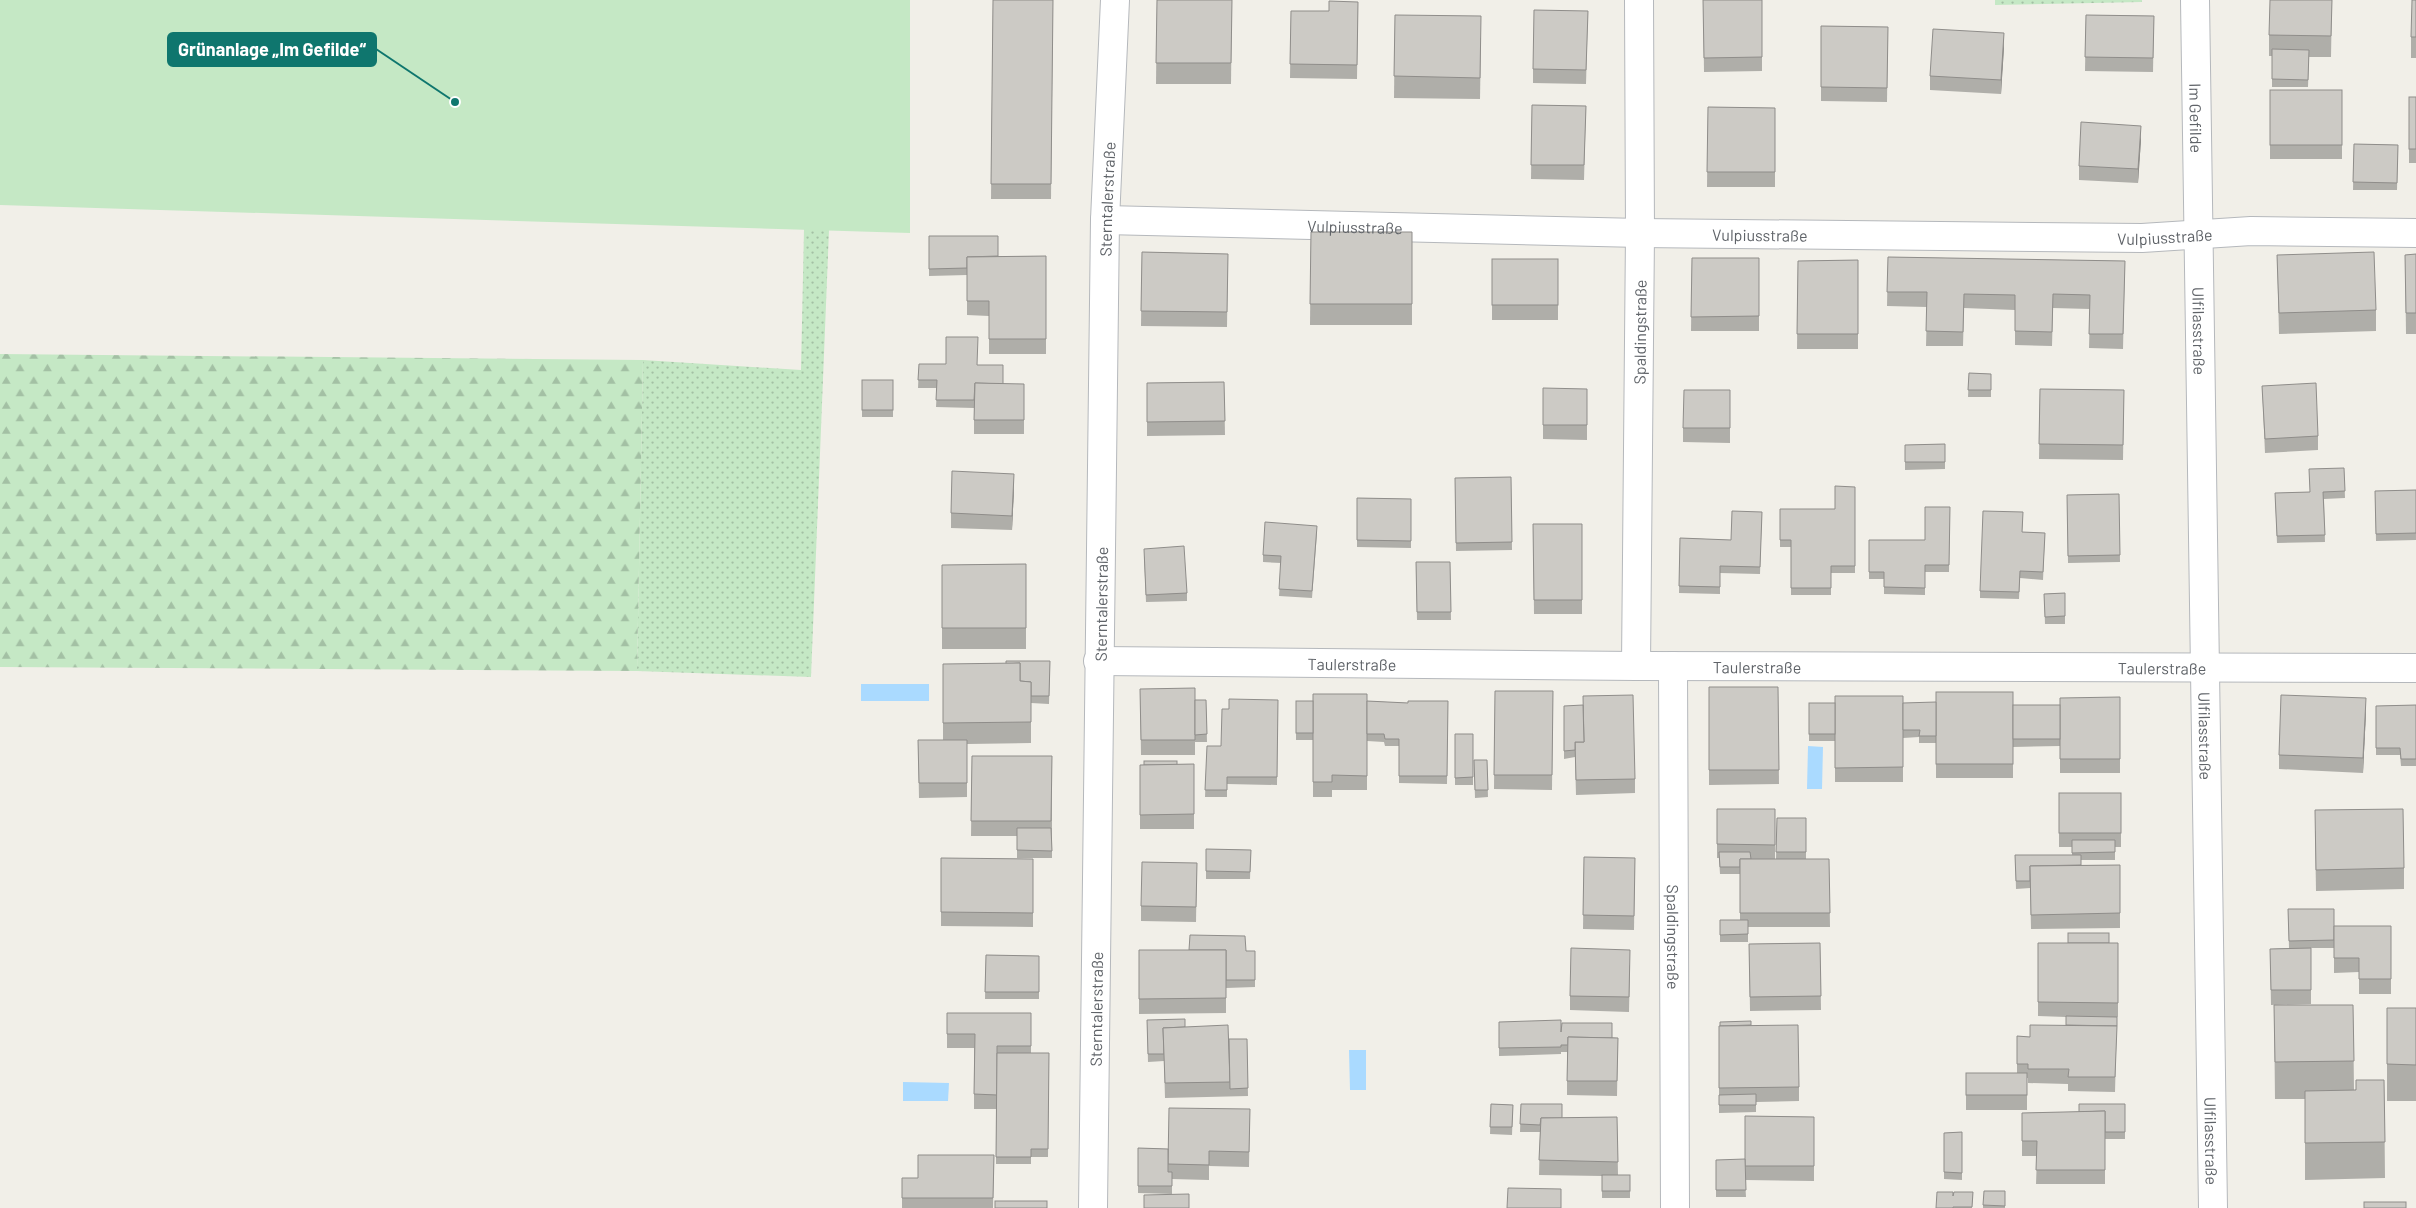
<svg xmlns="http://www.w3.org/2000/svg" width="2416" height="1208" font-family="Barlow,sans-serif">
	<style>
		.grass { fill: url(#grass-dots) }
		.forest { fill: url(#forest-firs) }
		.green { fill: #c5e8c5 }
		.water { fill: #aadaff }
		.lines { fill: none; stroke-linecap: round; stroke-linejoin: round }
		.street-casing { stroke: #b5b8bc; stroke-width: 30 }
		.street { stroke: #fff; stroke-width: 28 }
		.wall { fill: #afaea9 }
		.shaded-wall { fill: #8f8d8a }
		.building { fill: #cccac5; stroke: #8f8d8a }
		.labels { text-anchor: middle; dominant-baseline: central; stroke-width: 5; stroke-linejoin: round; paint-order: stroke }
		.street-label { font-size: 16px; fill: #5f6368; stroke: #fff }
		.leader { fill: none; stroke: #0f766e; stroke-width: 2 }
		.callout-dot { fill: #0f766e; stroke: #fff; stroke-width: 2 }
		.callout { fill: #0f766e; stroke: #0f766e; stroke-width: 2 }
		.callout-label { font-size: 18px; text-anchor: middle; font-weight: bold; fill: #fff }
	</style>
	<defs>
		<pattern id="grass-dots" width="8" height="8" patternUnits="userSpaceOnUse" patternTransform="scale(1.25)"><rect width="8" height="8" fill="#c5e8c5"/><path d="M2 2h.1M6 6h.1" fill="none" stroke="#a3c0a4" stroke-width="1.8" stroke-linecap="round"/></pattern>
		<pattern id="forest-firs" width="22" height="20" patternUnits="userSpaceOnUse" patternTransform="scale(1.25)"><rect width="22" height="20" fill="#c5e8c5"/><path d="M5 1l3.5 6h-7zM16 11l3.5 6h-7z" fill="#a3c0a4"/></pattern>
	</defs>
	<rect width="100%" height="100%" fill="#f1efe8"/>
	<g class="grass">
		<path d="M1995,0H2142V2L1995,5Z"/>
		<path d="M804,229L829,230L811,677L637,671L643,360L801,370Z"/>
	</g>
	<path class="forest" d="M0,354L643,360L637,671L0,667Z"/>
	<path class="green" d="M0,0H910V233L0,205Z"/>
	<g class="water">
		<rect x="861" y="684" width="68" height="17"/>
		<path d="M1808,746L1823,747L1822,789H1807Z"/>
		<path d="M1349,1050H1366V1090H1350Z"/>
		<path d="M903,1082L949,1083L948,1101H903Z"/>
	</g>
	<g class="lines">
		<g class="street-casing">
			<g id="street">
				<path id="s1" d="M2195,0L2213,1208"/>
				<path id="s2" d="M1105,220L1640,233L2142,238L2251,231L2416,233"/>
				<path id="s3" d="M1098,661L1636,666L2416,668"/>
				<path id="s4" d="M1636,666L1640,233L1639,0"/>
				<path id="s5" d="M1673,666L1675,1208"/>
				<path id="s6" d="M1093,1208L1105,220L1115,0"/>
			</g>
		</g>
		<use href="#street" class="street"/>
	</g>
	<g class="wall">
		<path d="M993,0H1053L1051,199H991Z"/>
		<path d="M1157,0H1232L1231,84H1156Z"/>
		<path d="M1703,0H1762V71L1704,72Z"/>
		<path d="M2332,0L2331,57H2309L2308,87H2272V56H2269V35Z"/>
		<path d="M2416,0V58H2411V37Z"/>
		<path d="M1358,2L1357,79L1290,78L1291,11H1329Z"/>
		<path d="M1588,11L1586,84L1533,83V69Z"/>
		<path d="M1395,15L1481,38L1480,99L1394,98Z"/>
		<path d="M2086,15L2154,16L2153,72L2085,71Z"/>
		<path d="M1821,26L1888,27L1887,102L1821,101Z"/>
		<path d="M2004,47L2001,94L1930,90V76Z"/>
		<rect x="2270" y="90" width="72" height="69"/>
		<rect x="2409" y="97" width="7" height="66"/>
		<path d="M1532,105L1586,106L1584,180L1531,179Z"/>
		<path d="M1708,107L1775,108V187H1707Z"/>
		<path d="M2141,140L2138,183L2079,180V166Z"/>
		<path d="M2354,144L2398,145L2397,190H2353Z"/>
		<path d="M1311,232H1412V325H1310Z"/>
		<path d="M929,236L998,256H1046V354H989V316L967,315V271V275L929,276Z"/>
		<path d="M1142,252L1228,254L1227,327L1141,326Z"/>
		<path d="M2416,254V334H2406L2405,255Z"/>
		<path d="M2277,255L2376,310V331L2279,334Z"/>
		<path d="M1888,257L2125,261L2123,349L2089,348L2090,309L2053,308L2052,346L2015,345V310L1964,308L1963,346H1926L1927,307L1887,306Z"/>
		<path d="M1692,258H1759V331H1691Z"/>
		<rect x="1492" y="259" width="66" height="61"/>
		<path d="M1858,260V349H1797L1798,261Z"/>
		<path d="M919,364L977,365L1003,384H1024V434H974V408L936,407L937,388H918Z"/>
		<path d="M1969,373L1991,374V397H1968Z"/>
		<rect x="862" y="380" width="31" height="37"/>
		<path d="M1224,382L1225,435L1147,436V383Z"/>
		<path d="M2262,386L2318,436V450L2265,453Z"/>
		<path d="M1587,389V440L1543,439V425Z"/>
		<path d="M2040,389L2124,390L2123,460L2039,459Z"/>
		<path d="M1730,390V443L1683,442V428Z"/>
		<path d="M1945,444V469L1905,470V445Z"/>
		<path d="M2344,468L2345,498L2324,499L2325,542L2277,543L2275,493L2310,492Z"/>
		<path d="M1511,477L1512,550L1456,551L1455,478Z"/>
		<path d="M1855,487V573H1831V595H1791V547H1780V509H1835Z"/>
		<path d="M1014,489L1012,530L951,528V513Z"/>
		<path d="M2416,490V540L2376,541L2375,491Z"/>
		<path d="M2119,494L2120,562L2068,563L2067,495Z"/>
		<path d="M1357,498L1411,499V548L1357,547Z"/>
		<path d="M1950,507L1949,572H1925V595L1884,594V579H1869V540H1925Z"/>
		<path d="M1762,512L1760,574L1720,573V594L1679,593L1680,538L1731,540Z"/>
		<path d="M2023,520L2022,532L2045,533L2043,580L2020,578L2019,599L1980,598V591Z"/>
		<path d="M1533,524H1582V614H1534Z"/>
		<path d="M1317,533L1312,598L1279,596L1281,563L1263,562V555Z"/>
		<path d="M1144,556L1187,593V601L1146,602Z"/>
		<path d="M1416,562H1450L1451,620H1417Z"/>
		<path d="M1026,564V649H942V565Z"/>
		<path d="M2065,593V624H2045L2044,594Z"/>
		<path d="M1050,661L1049,704L1031,703V743L967,744V797L919,798L918,740H943V664H1006Z"/>
		<path d="M1709,687H1778L1779,784L1709,785Z"/>
		<path d="M1140,689L1195,700H1206L1207,742H1195V737V755H1141Z"/>
		<path d="M1495,691H1553L1552,790L1494,789Z"/>
		<path d="M2120,697V773H2060V746L2013,747V778H1936V743H1919V737L1903,738V715V782H1835V741H1809V703H1903L2013,712L2060,705Z"/>
		<path d="M1278,700L1277,785L1227,784V797H1205L1207,746H1221L1229,709Z"/>
		<path d="M1296,701H1367L1408,703L1448,701L1447,784L1399,783V746H1385L1384,742L1367,741V712V790H1332V797H1313V728V740H1296Z"/>
		<path d="M2416,705V766H2401L2400,755H2376V706Z"/>
		<path d="M1564,706L1635,779V793L1576,795L1575,757L1564,759Z"/>
		<path d="M2366,712L2363,773L2279,769V755Z"/>
		<rect x="1455" y="734" width="18" height="51"/>
		<path d="M972,756H1052V858H1017V836H971Z"/>
		<path d="M1474,760H1487L1488,797L1475,798Z"/>
		<path d="M1194,764V829H1140V765Z"/>
		<path d="M2059,793H2121V847H2115V860H2081V865H2120V928L2031,929L2030,881V888L2016,889L2015,855H2072V847H2059Z"/>
		<path d="M1717,809H1775V859H1776L1777,818H1806V859H1829L1830,927H1748V942H1720V920H1740V874H1720L1719,858H1717Z"/>
		<path d="M2315,831L2404,868V889L2316,891Z"/>
		<path d="M1206,849L1251,850L1250,879H1206Z"/>
		<path d="M1584,857L1635,858L1634,930L1583,929Z"/>
		<path d="M1033,859V927L941,926V912Z"/>
		<path d="M1197,863L1196,922L1141,921V906Z"/>
		<path d="M2288,909H2334V948H2311V1004L2271,1005L2270,949L2289,948Z"/>
		<path d="M2334,926H2391V994H2359V972L2334,973Z"/>
		<path d="M1820,943L1821,1010L1750,1011L1749,944Z"/>
		<path d="M2109,943H2118V1017H2117L2115,1092L2068,1091V1084L2028,1083V1078H2027V1110H1966V1073H2017V1036L2030,1037L2066,1025V1017L2038,1016V1002Z"/>
		<path d="M1139,950L1255,951V987L1226,988V1013L1139,1014Z"/>
		<path d="M986,955L1039,956V999H985Z"/>
		<path d="M1630,965L1629,1012L1570,1010V996Z"/>
		<path d="M2274,1005H2353L2354,1090L2384,1080L2385,1178L2305,1180V1099H2275Z"/>
		<rect x="2387" y="1008" width="29" height="93"/>
		<path d="M947,1013H1031V1053H1049L1048,1157H1031V1164H996V1109H974V1048H947Z"/>
		<path d="M1147,1020L1185,1027L1229,1039H1247L1248,1096L1165,1098L1164,1061L1148,1062Z"/>
		<path d="M1499,1022L1561,1032L1618,1038L1617,1096L1567,1095V1052H1561V1054L1499,1056Z"/>
		<path d="M1751,1025L1799,1087V1101L1756,1102V1112L1719,1113V1026Z"/>
		<path d="M1491,1104L1513,1105L1512,1135L1490,1134Z"/>
		<path d="M1521,1104L1562,1118L1617,1117L1618,1175H1630V1198H1602V1176L1539,1175L1540,1132H1520Z"/>
		<path d="M2125,1104V1139H2105V1184H2036L2037,1156H2022V1113L2079,1112Z"/>
		<path d="M1250,1109L1249,1167L1209,1166V1180L1172,1179V1194L1138,1193V1148L1168,1149Z"/>
		<path d="M1745,1116L1814,1117V1181L1745,1180L1746,1197H1716V1160L1745,1171Z"/>
		<path d="M1962,1132V1180L1944,1179V1133Z"/>
		<path d="M994,1155L993,1208H902V1178H918Z"/>
		<path d="M2005,1191V1208H1983V1205Z"/>
		<path d="M1973,1192L1972,1208H1936L1953,1196Z"/>
	</g>
	<g class="shaded-wall">
		<path d="M2004,33V47L2001,94V80Z"/>
		<path d="M2141,126V140L2138,183V169Z"/>
		<path d="M1014,474V489L1012,530V516Z"/>
		<path d="M2366,698V712L2363,773V758Z"/>
	</g>
	<g class="building">
		<path d="M993,0H1053L1051,184H991Z"/>
		<path d="M1157,0H1232L1231,63H1156Z"/>
		<path d="M1703,0H1762V57L1704,58Z"/>
		<path d="M2270,0H2332L2331,36L2269,35Z"/>
		<path d="M2412,0H2416V37H2411Z"/>
		<path d="M1329,1L1358,2L1357,65L1290,64L1291,11H1329Z"/>
		<path d="M1534,10L1588,11L1586,70L1533,69Z"/>
		<path d="M1395,15L1481,16L1480,78L1394,76Z"/>
		<path d="M2086,15L2154,16L2153,58L2085,57Z"/>
		<path d="M1821,26L1888,27L1887,88L1821,87Z"/>
		<path d="M1933,29L2004,33L2001,80L1930,76Z"/>
		<path d="M2272,49L2309,50L2308,80L2272,79Z"/>
		<rect x="2270" y="90" width="72" height="55"/>
		<rect x="2409" y="97" width="7" height="52"/>
		<path d="M1532,105L1586,106L1584,165H1531Z"/>
		<path d="M1708,107L1775,108V172H1707Z"/>
		<path d="M2081,122L2141,126L2138,169L2079,166Z"/>
		<path d="M2354,144L2398,145L2397,183L2353,182Z"/>
		<path d="M1311,232H1412V304H1310Z"/>
		<path d="M929,236H998V256L967,257V268L929,269Z"/>
		<path d="M1142,252L1228,254L1227,312L1141,311Z"/>
		<path d="M2374,252L2376,310L2279,313L2277,255Z"/>
		<path d="M2416,254V313H2406L2405,255Z"/>
		<path d="M1046,256V339H989V301H967V257Z"/>
		<path d="M1888,257L2125,261L2123,334H2089L2090,295L2053,294L2052,332L2015,331V295L1964,294L1963,332L1926,331L1927,292H1887Z"/>
		<path d="M1692,258H1759V316L1691,317Z"/>
		<rect x="1492" y="259" width="66" height="46"/>
		<path d="M1858,260V334H1797L1798,261Z"/>
		<path d="M946,337H978L977,365H1003V384L975,383L974,400H936L937,380H918L919,364H946Z"/>
		<path d="M1969,373L1991,374V390H1968Z"/>
		<rect x="862" y="380" width="31" height="30"/>
		<path d="M1224,382L1225,421L1147,422V383Z"/>
		<path d="M975,383L1024,384V420H974Z"/>
		<path d="M2316,383L2318,436L2265,439L2262,386Z"/>
		<path d="M1543,388L1587,389V425H1543Z"/>
		<path d="M2040,389L2124,390L2123,445L2039,444Z"/>
		<path d="M1684,390H1730V428H1683Z"/>
		<path d="M1945,444V462H1905V445Z"/>
		<path d="M2344,468L2345,491L2323,492L2325,535L2277,536L2275,493L2310,492L2309,469Z"/>
		<path d="M952,471L1014,474L1012,516L951,513Z"/>
		<path d="M1511,477L1512,542L1456,543L1455,478Z"/>
		<path d="M1835,486L1855,487V566H1831V588H1791V540H1780V509H1835Z"/>
		<path d="M2416,490V533L2376,534L2375,491Z"/>
		<path d="M2119,494L2120,555L2068,556L2067,495Z"/>
		<path d="M1357,498L1411,499V541L1357,540Z"/>
		<path d="M1925,507H1950L1949,565H1925V588L1884,587V572H1869V540H1925Z"/>
		<path d="M1732,511L1762,512L1760,567L1720,566V587L1679,586L1680,538L1731,540Z"/>
		<path d="M1983,511L2023,512L2022,532L2045,533L2043,572L2020,571L2019,592L1980,591Z"/>
		<path d="M1265,522L1317,526L1312,591L1279,589L1281,556L1263,555Z"/>
		<path d="M1533,524H1582V600H1534Z"/>
		<path d="M1184,546L1187,593L1146,595L1144,549Z"/>
		<path d="M1416,562H1450L1451,612H1417Z"/>
		<path d="M1026,564V628H942V565Z"/>
		<path d="M2065,593V616L2045,617L2044,594Z"/>
		<path d="M1006,661H1050L1049,696H1031V682L1020,681V663L1006,664Z"/>
		<path d="M1020,663V681L1031,682V722L943,723V664Z"/>
		<path d="M1709,687H1778L1779,770H1709Z"/>
		<path d="M1195,688V740H1141L1140,689Z"/>
		<path d="M1495,691H1553L1552,775H1494Z"/>
		<rect x="1936" y="692" width="77" height="72"/>
		<path d="M1313,694H1367V776L1332,775V782H1313Z"/>
		<path d="M1633,695L1635,779L1576,780L1575,742H1584L1583,696Z"/>
		<path d="M2281,695L2366,698L2363,758L2279,755Z"/>
		<path d="M1835,696H1903V767L1835,768Z"/>
		<path d="M2120,697V759H2060V698Z"/>
		<path d="M1229,699L1278,700L1277,777H1227V790H1205L1207,746H1221L1222,709H1229Z"/>
		<path d="M1195,700H1206L1207,734L1195,735Z"/>
		<rect x="1296" y="701" width="17" height="32"/>
		<path d="M1367,701L1408,703V701H1448L1447,776H1399V739H1385L1384,734H1367Z"/>
		<path d="M1936,702V736H1919L1920,730H1903V703Z"/>
		<rect x="1809" y="703" width="26" height="31"/>
		<path d="M1583,705L1584,742H1575V750L1564,751V706Z"/>
		<rect x="2013" y="705" width="47" height="34"/>
		<path d="M2416,705V759H2401L2400,748H2376V706Z"/>
		<path d="M1455,734H1473V777L1455,778Z"/>
		<path d="M918,740H967V783H919Z"/>
		<path d="M972,756H1052L1051,821H971Z"/>
		<path d="M1474,760H1487L1488,790H1475Z"/>
		<rect x="1144" y="761" width="33" height="4"/>
		<path d="M1194,764V814L1140,815V765Z"/>
		<rect x="2059" y="793" width="62" height="40"/>
		<path d="M1717,809H1775V845L1717,844Z"/>
		<path d="M2403,809L2404,868L2316,870L2315,810Z"/>
		<path d="M1777,818H1806V852H1776Z"/>
		<path d="M1017,828H1051L1052,851L1017,850Z"/>
		<path d="M2072,840H2115V852L2072,853Z"/>
		<path d="M1206,849L1251,850L1250,872L1206,871Z"/>
		<path d="M1719,852H1750L1751,859H1740V867H1720Z"/>
		<path d="M2015,855H2081V865L2030,866V881H2016Z"/>
		<path d="M1584,857L1635,858L1634,916L1583,915Z"/>
		<path d="M941,858L1033,859V913L941,912Z"/>
		<path d="M1740,859H1829L1830,913H1740Z"/>
		<path d="M1142,862L1197,863L1196,907L1141,906Z"/>
		<path d="M2120,865V913L2031,915L2030,866Z"/>
		<path d="M2288,909H2334V940L2289,941Z"/>
		<path d="M1720,920H1748V934L1720,935Z"/>
		<path d="M2334,926H2391V979H2359V958H2334Z"/>
		<rect x="2068" y="933" width="41" height="10"/>
		<path d="M1190,935L1245,936L1246,951H1255V980H1226V950H1189Z"/>
		<path d="M1820,943L1821,996L1750,997L1749,944Z"/>
		<path d="M2038,943H2118V1003L2038,1002Z"/>
		<path d="M1571,948L1630,950L1629,997L1570,996Z"/>
		<path d="M2311,948V990H2271L2270,949Z"/>
		<path d="M1139,950H1226V998L1139,999Z"/>
		<path d="M986,955L1039,956V992H985Z"/>
		<path d="M2274,1005H2353L2354,1061L2275,1062Z"/>
		<path d="M2387,1008H2416V1065L2387,1064Z"/>
		<path d="M947,1013H1031V1046H997V1095L974,1094L975,1034H947Z"/>
		<path d="M2066,1016L2117,1017V1026L2066,1025Z"/>
		<path d="M1185,1019V1027L1163,1028L1164,1054H1148L1147,1020Z"/>
		<path d="M1561,1020V1032L1562,1023H1612V1038L1568,1037V1045H1561V1047L1499,1048V1022Z"/>
		<path d="M1751,1021V1025L1720,1026V1022Z"/>
		<path d="M1228,1025L1230,1082L1165,1083L1163,1028Z"/>
		<path d="M1798,1025L1799,1087L1719,1088V1026Z"/>
		<path d="M2030,1025L2117,1026L2115,1077H2068L2069,1069H2028V1064H2017V1036L2030,1037Z"/>
		<path d="M1568,1037L1618,1038L1617,1081H1567Z"/>
		<path d="M1229,1039H1247L1248,1088L1230,1089Z"/>
		<path d="M997,1053H1049L1048,1149H1031V1157H996Z"/>
		<rect x="1966" y="1073" width="61" height="22"/>
		<path d="M2356,1080H2384L2385,1142L2305,1143V1091L2356,1090Z"/>
		<path d="M1756,1094V1105H1719V1095Z"/>
		<path d="M1491,1104L1513,1105L1512,1127H1490Z"/>
		<path d="M1521,1104H1562V1118H1541L1540,1125L1520,1124Z"/>
		<path d="M2079,1104H2125V1132H2105V1111L2079,1112Z"/>
		<path d="M1169,1108L1250,1109L1249,1152L1209,1151V1165L1168,1164Z"/>
		<path d="M2105,1111V1170H2036L2037,1141H2022V1113Z"/>
		<path d="M1745,1116L1814,1117V1166H1745Z"/>
		<path d="M1617,1117L1618,1162L1539,1160L1541,1118Z"/>
		<path d="M1962,1132V1173L1944,1172V1133Z"/>
		<path d="M1138,1148L1168,1149V1172H1172V1186H1138Z"/>
		<path d="M918,1155H994L993,1198H902V1178H918Z"/>
		<path d="M1745,1159L1746,1190H1716V1160Z"/>
		<rect x="1602" y="1175" width="28" height="16"/>
		<path d="M1508,1188L1561,1189V1208H1507Z"/>
		<path d="M1984,1191H2005V1206L1983,1205Z"/>
		<path d="M1937,1192H1953V1196L1954,1192H1973L1972,1207H1953V1208H1936Z"/>
		<path d="M1189,1194V1208H1144V1195Z"/>
		<rect x="995" y="1201" width="52" height="7"/>
		<rect x="2364" y="1202" width="42" height="6"/>
	</g>
	<g class="labels">
		<g class="street-label">
			<text stroke="none"><textPath href="#s1" startOffset="118">Im Gefilde</textPath></text>
			<text stroke="none"><textPath href="#s6" startOffset="1009">Sterntalerstraße</textPath></text>
			<text stroke="none"><textPath href="#s2" startOffset="250">Vulpiusstraße</textPath></text>
			<text stroke="none"><textPath href="#s2" startOffset="655">Vulpiusstraße</textPath></text>
			<text stroke="none"><textPath href="#s2" startOffset="1060">Vulpiusstraße</textPath></text>
			<text stroke="none"><textPath href="#s1" startOffset="331">Ulfilasstraße</textPath></text>
			<text stroke="none"><textPath href="#s4" startOffset="334">Spaldingstraße</textPath></text>
			<text stroke="none"><textPath href="#s6" startOffset="604">Sterntalerstraße</textPath></text>
			<text stroke="none"><textPath href="#s3" startOffset="254">Taulerstraße</textPath></text>
			<text stroke="none"><textPath href="#s3" startOffset="659">Taulerstraße</textPath></text>
			<text stroke="none"><textPath href="#s3" startOffset="1064">Taulerstraße</textPath></text>
			<text stroke="none"><textPath href="#s1" startOffset="736">Ulfilasstraße</textPath></text>
			<text stroke="none"><textPath href="#s5" startOffset="271">Spaldingstraße</textPath></text>
			<text stroke="none"><textPath href="#s6" startOffset="199">Sterntalerstraße</textPath></text>
			<text stroke="none"><textPath href="#s1" startOffset="1141">Ulfilasstraße</textPath></text>
		</g>
	</g>
	<path class="leader" d="M455 102L376 49"/>
	<circle class="callout-dot" cx="455" cy="102" r="5"/>
	<rect class="callout" x="168" y="33" width="208" height="33" rx="5"/>
	<g class="callout-label">
		<text x="272" y="56">Grünanlage „Im Gefilde“</text>
	</g>
</svg>
